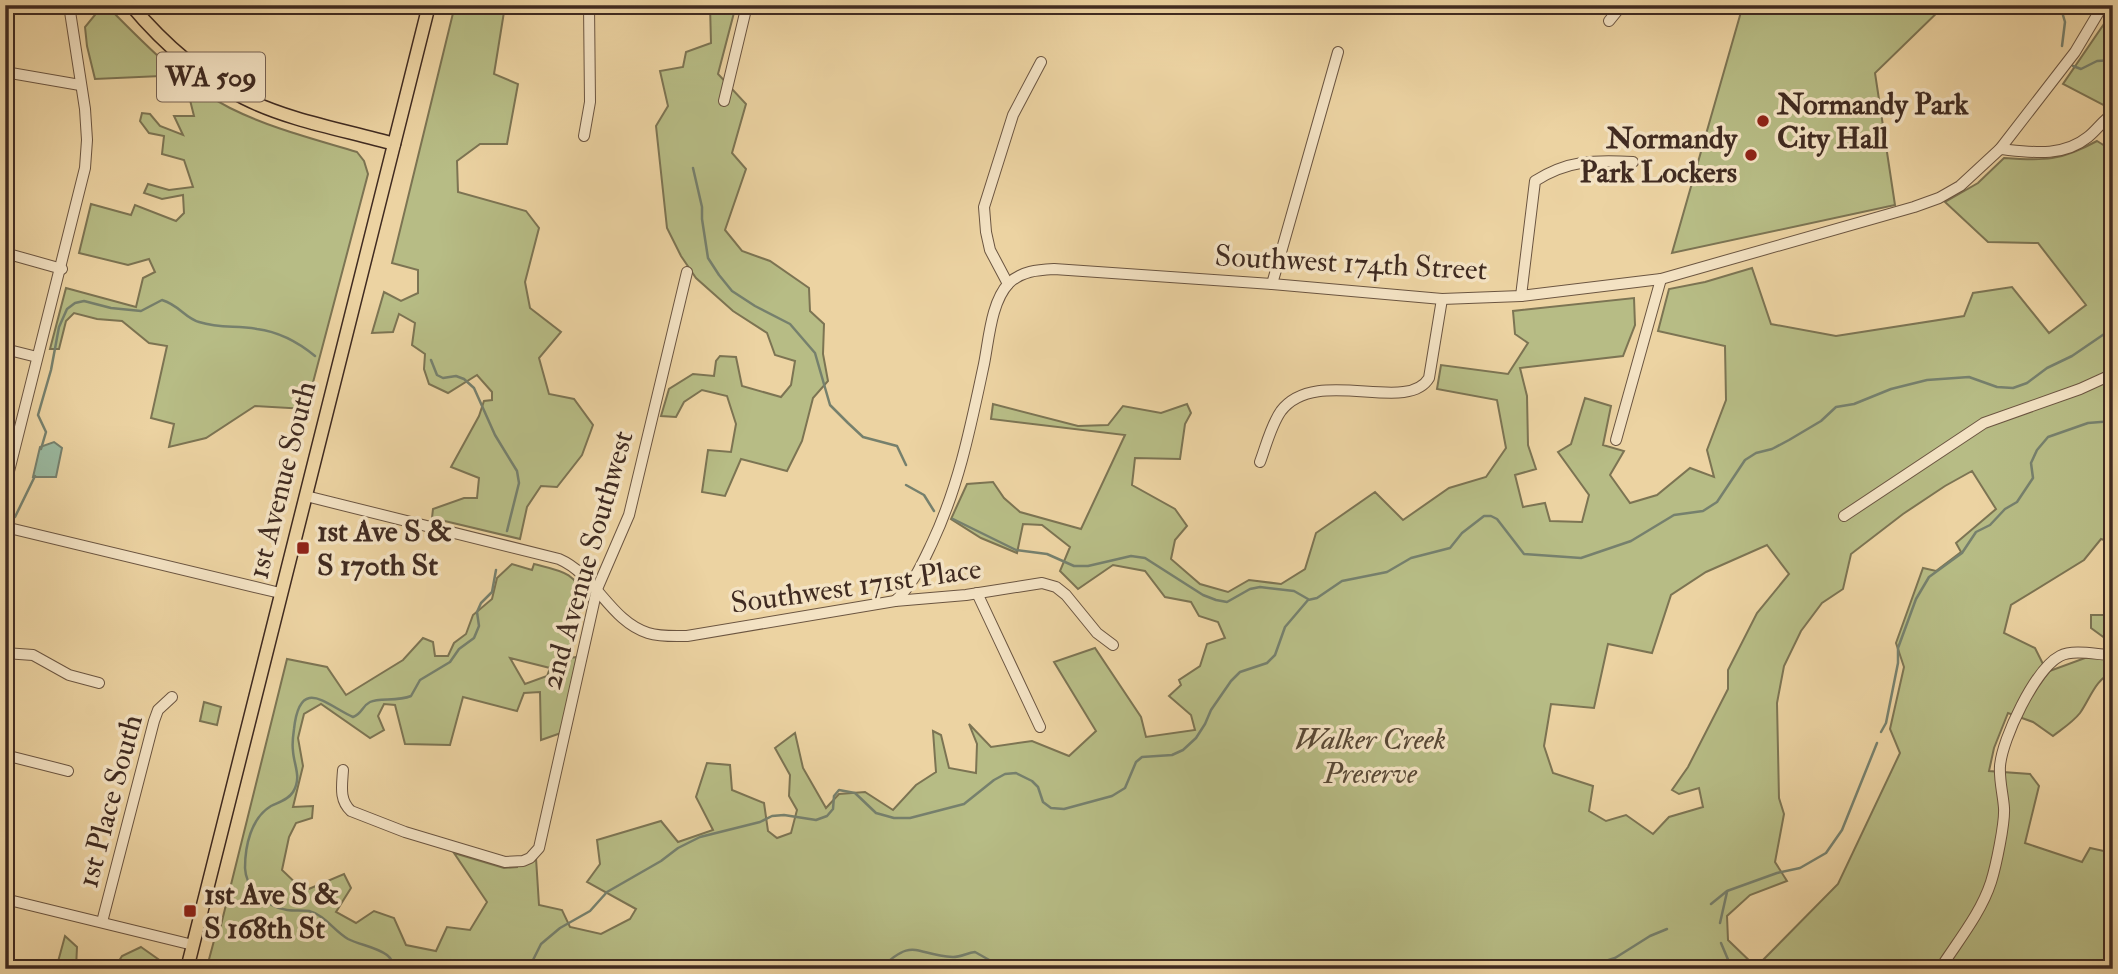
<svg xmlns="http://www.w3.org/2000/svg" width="2118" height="974" font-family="'IM FELL Double Pica',serif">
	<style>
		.green { fill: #b7bc85; stroke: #7c7453; stroke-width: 2; fill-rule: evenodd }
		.water { fill: #9ab9a0; stroke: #76806d; stroke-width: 2 }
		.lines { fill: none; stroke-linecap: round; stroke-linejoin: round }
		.stream { stroke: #76806d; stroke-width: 2.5 }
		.minor-casing { stroke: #6b5541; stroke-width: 12 }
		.major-casing { stroke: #402b21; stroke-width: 15 }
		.minor { stroke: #f3e2c3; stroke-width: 10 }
		.major { stroke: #ecd3a2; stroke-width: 12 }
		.poi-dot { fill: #8f2418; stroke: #f3e2c3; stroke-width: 2.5 }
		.labels { text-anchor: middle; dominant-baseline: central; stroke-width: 7; stroke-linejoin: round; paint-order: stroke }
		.shield { fill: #f3e2c3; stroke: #766252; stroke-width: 2 }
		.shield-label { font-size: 28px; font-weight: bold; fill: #402b21 }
		.poi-label { font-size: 30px; font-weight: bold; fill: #402b21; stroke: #f3e2c3; text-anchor: start }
		.street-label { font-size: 30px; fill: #402b21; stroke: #f3e2c3 }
		.park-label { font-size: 30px; font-style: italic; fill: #584835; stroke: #f3e2c3 }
	</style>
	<rect width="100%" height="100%" fill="#ecd3a2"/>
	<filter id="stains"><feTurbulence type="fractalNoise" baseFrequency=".00286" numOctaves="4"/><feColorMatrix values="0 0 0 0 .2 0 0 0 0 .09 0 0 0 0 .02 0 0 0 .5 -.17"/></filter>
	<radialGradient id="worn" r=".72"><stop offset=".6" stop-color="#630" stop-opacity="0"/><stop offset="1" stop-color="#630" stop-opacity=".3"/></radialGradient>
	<g class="green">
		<path d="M103,5H106C144,43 181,83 230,108C270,128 314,139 357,152L364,161L368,174L306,409L255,406L206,438L169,447L174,424L151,418L167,346L149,343L122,321L97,319L74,313L66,321L59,349H50L66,288L136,307L143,278L155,272L149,259L128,265L79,253L91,204L131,215L135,205L176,221L184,213L183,195L162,199L144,193L148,184L169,190L193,187L184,160L162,154L164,136L149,133L140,121L142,113L150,114L160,126L183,135L174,116H194L189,96L161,76L95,79L87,46L85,27Z"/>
		<path d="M455,5H481L504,12L494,74L518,84L507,144H480L457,161L458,192L526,211L539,228L525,282L530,308L561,332L539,358L549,394L574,399L593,425L582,455L557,487L541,486L527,507L520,539L432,518L433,509L464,498H477L479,478L451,467L479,416L484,401L492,400V392L477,375L448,393L429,384L424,369L425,354L412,345L415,323L399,314L393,332L372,333L384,292L401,301L418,293V270L392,263Z"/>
		<path d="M710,5H736L718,74L746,104L732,153L746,169L725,230L742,251L770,261L809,288L810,311L824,324L823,354L828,381L813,398L802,441L787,471L741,459L725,496L702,492L708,450L731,452L736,424L727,396L702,390L684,402L676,417L661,416L669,389L693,374L714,376L716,361L720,356L736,357L742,386L781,397L791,385L795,361L775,355L767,333L733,311L696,278L681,256L667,228L656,126L668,106L660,71L683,67L686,52L711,43Z"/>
		<path d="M1743,5H1945L1875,73L1895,205L1672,253Z"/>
		<path d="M2106,21L2113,24V106L2109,108L2063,84Z"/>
		<path d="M2097,141L2113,151V543L2101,539L2084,560L2011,605L2004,633L2035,648L2047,672L2085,658L2107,656L2113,653V673C2096,677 2089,701 2080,713C2073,722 2062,729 2053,736L2033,722L2008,713L1994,748L1989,771L2030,774L2039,786L2025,843L2082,862L2090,848L2104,851L2107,870L2113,887V969H230L208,963L215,937H218L287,659L327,667L346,695L403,660L423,638L433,642L435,656H448L454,643L466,634L473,615L492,599L497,578L512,564L532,570L534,564C557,570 579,572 583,599L569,658L577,657L561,733L541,740L540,692L524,693L517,711L463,697L450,745L405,744L395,705L384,704L378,716L384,730L370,738L321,704L304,714L298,738L303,766L293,807L313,806L312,818L296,823L289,837L282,870L304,891L344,874L351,888L336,912L356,923L374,911L394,918L406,945L436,951L447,927L470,930L487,902L454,853L504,868L517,867V865L536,858L539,905L562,910L570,927L601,934L630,919L636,909L587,882L600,864L597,840L661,821L678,842L713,830L696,797L707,763L730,765L732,790L764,803L768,831L777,838L791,833L797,810L789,796L790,775L775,748L795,733L803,768L826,808L839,794L865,792L893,810L916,785L936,772L933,731L941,735L949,768L976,773L977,744L969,724L991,747L1032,741L1069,756L1096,731L1054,662L1095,648L1141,717L1146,737L1195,730L1191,715L1169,696L1181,685L1179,680L1200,666L1207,644L1225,638L1218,622L1199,616L1191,602L1165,597L1145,571L1113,565L1078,589L1060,571L1070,547L1042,525L1023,524L1017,553L981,538L951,519L967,484L993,482L1004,498L1020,512L1081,529L1125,435L991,419L993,404L1078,426L1108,425L1123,406L1161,413L1187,404L1191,413L1185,424L1180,459L1135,458L1132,485L1175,509L1187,526L1175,540L1171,559L1200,584L1228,592L1249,580L1281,584L1305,569L1316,533L1375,492L1403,520L1449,488L1486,477L1506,448L1497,400L1437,389L1441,365L1508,374L1528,343L1515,334L1513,311L1634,298L1635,325L1623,356L1520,368L1527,396L1528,445L1536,469L1515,475L1523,507L1545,503L1550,521L1582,522L1589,495L1558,452L1571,444L1585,398L1611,406L1603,445L1624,451L1610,475L1630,503L1657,495L1690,468L1714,477L1707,450L1726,400L1725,346L1658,331L1669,289L1705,282L1752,268L1771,324L1836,336L1964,316L1973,293L2012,287L2049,333L2086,305L2038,243L1988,242L1945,202L1978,183L2004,158C2045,161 2060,161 2097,141ZM1972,471L1996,509L1956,543L1961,552L1936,571L1923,568L1896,643L1904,667L1890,729L1900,753L1838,884L1756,967L1728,940L1727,916L1750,895L1787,881L1775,862L1784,814L1779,798L1777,703L1784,666L1801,631L1822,603L1843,589L1851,554L1903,514L1945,486ZM1767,545L1789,574L1757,613L1728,670V689L1688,767L1672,790L1679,794L1699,788L1703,807L1669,817L1653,834L1626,815L1606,821L1589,811L1593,786L1553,773L1544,746L1551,704L1594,708L1608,644L1652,653L1671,595L1706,572ZM510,658L550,668L547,676L525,684Z"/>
		<path d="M2091,615H2106L2113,621V644L2091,628Z"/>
		<path d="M204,702L221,707L217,725L200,721Z"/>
		<path d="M65,936L77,947L76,969H56Z"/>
		<path d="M141,947L165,964L164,969H114L122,956Z"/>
	</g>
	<path class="water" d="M54,442L62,448L56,477H33L40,447Z"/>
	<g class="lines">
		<g class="stream">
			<path d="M2060,5L2065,22L2062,46"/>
			<path d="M2073,66L2081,69L2097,61L2113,60"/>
			<path d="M693,168L702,207V219L708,258L719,275L732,291L755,306L790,324L815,353L830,405L848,423L863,437L897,446L906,465"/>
			<path d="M431,360L437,375L443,378L456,376L464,379L474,388L495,435L517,471L519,483L507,531"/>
			<path d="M41,449L46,432L38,415L51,370L59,327L67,309L75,303L84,301L111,308L141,311L162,300C179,305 185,318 199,322C221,329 236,325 257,329C280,332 298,342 315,356"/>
			<path d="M906,485L924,495L934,511"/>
			<path d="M15,517L35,476"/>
			<path d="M953,519L1016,550L1047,554L1074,566H1088L1131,556L1145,558L1203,595L1216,600L1227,602L1250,589L1260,587L1294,591L1308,599"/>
			<path d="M5,561L11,536"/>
			<path d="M5,603L8,610L5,621"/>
			<path d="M1881,732L1886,723L1898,663V648L1916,599L1929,577L1962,553L1976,532L1990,525L2005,509L2017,502L2033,478L2031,463L2037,450L2048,437L2088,423L2113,421"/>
			<path d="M1711,904L1727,891L1777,873L1800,868L1826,853L1842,830L1877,743"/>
			<path d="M1720,923L1727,892"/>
			<path d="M1721,943L1732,969"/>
			<path d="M395,969C393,963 392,959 387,955C376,947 360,945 348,939C334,931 325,915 309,911C302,910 294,911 287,910C267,907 246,890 245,868C245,846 251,818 271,806C279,802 288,800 293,792C302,777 294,766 293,751C292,744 293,736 294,729C300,675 326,705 353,717C362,714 362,706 370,702C379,697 397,702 411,696L420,680L450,662L459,649L474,638L479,626L477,612L481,603L492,592L496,570"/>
			<path d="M523,969L532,962L541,944L560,928L590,911L607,892L661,861L678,848L700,837L760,822L772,816L784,815L816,820L827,816L833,809L834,796L839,790L855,793L876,813L894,818H910L964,804L994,780L1005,774L1016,773L1032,781L1038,787L1043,802L1051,808L1064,809L1112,796L1125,788L1136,762L1142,757L1172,755L1183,750L1196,738L1205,724L1211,710L1231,681L1240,672L1267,663L1275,655L1285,627L1308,600L1317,598L1342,581L1387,572L1411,558L1450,548L1462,533L1484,516H1491L1497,519L1524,554L1581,558L1631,541L1674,515L1703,511L1717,502L1745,460L1756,453L1772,449L1789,440L1821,421L1836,407L1854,404L1891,389L1927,380L1969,377L1997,387L2013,388L2027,383L2047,368L2072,356L2113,328"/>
			<path d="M788,969C802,964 812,962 826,969"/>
			<path d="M880,969C914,936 914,955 953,957C961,957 967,953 975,952L1000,966L1014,969"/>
			<path d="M1580,969L1615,958L1650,936L1667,929"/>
		</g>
		<g class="minor-casing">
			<g id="minor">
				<path d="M1609,21L1622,5"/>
				<path d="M5,72L80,85"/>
				<path d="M724,101L747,5"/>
				<path d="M584,136L590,102L589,5"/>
				<path d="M2000,149C2030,152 2062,158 2088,137C2097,130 2103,120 2113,114"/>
				<path d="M5,253L62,269"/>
				<path d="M1008,284L990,250L986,232L984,207L1013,115L1041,62"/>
				<path d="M1272,284L1338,52"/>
				<path d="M1521,296L1535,181C1568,160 1594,160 1633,162"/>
				<path d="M5,349L37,357"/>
				<path d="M1616,440L1661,279"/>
				<path d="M1260,462C1266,446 1271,425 1281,411C1316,365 1407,415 1429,378L1442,299"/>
				<path d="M5,487L85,168L87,140L85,109L69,5"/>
				<path d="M306,496L559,559C596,575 610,621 648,633C661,637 674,636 687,636L895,601L966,595L1042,583L1056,587L1066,595L1097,633L1113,645"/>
				<path d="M1844,516L1984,423L2080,389L2113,374"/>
				<path d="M5,527L280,593"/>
				<path d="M977,593L1040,727"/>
				<path d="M895,601C913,585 922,564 932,543C959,486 971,425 984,364C989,339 991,302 1009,283C1022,271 1037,270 1054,269L1272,284L1442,299L1521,296L1661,279L1914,207L1939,198L1960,186L2000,149L2075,52L2103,5"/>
				<path d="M5,653L33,655L69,675L99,683"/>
				<path d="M5,755L68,771"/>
				<path d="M343,770C342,786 339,800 351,811L405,832L505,862L523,861L530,858L539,848L597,589L629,515L687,272"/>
				<path d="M5,899L193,945"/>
				<path d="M102,922L154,721L158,710L172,697"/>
				<path d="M1940,969C1958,941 1981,913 1991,882C1996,866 2005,823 2004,808C2003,794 1999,780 2000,766C2002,739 2035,669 2060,656C2074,649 2098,655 2113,655"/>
				<path d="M2102,969L2113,959"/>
			</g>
		</g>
		<g class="major-casing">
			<g id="major">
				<path d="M131,5C162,42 200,76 244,98C290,121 345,130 394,144"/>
				<path d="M187,969L429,5"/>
			</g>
		</g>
		<use href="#minor" class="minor"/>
		<use href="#major" class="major"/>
	</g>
	<g class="poi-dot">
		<circle cx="1763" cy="121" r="7"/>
		<circle cx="1751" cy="155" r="7"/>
		<rect x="296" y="541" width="14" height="14" rx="3.5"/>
		<rect x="183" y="904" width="14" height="14" rx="3.5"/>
	</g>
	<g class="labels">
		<rect class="shield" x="157" y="52.5" width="108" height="49" rx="5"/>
		<g class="shield-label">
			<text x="211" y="77">WA 509</text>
		</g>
		<g class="poi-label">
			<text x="1777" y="104">Normandy Park<tspan x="1777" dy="34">City Hall</tspan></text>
			<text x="1737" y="138" text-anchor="end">Normandy<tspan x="1737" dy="34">Park Lockers</tspan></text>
			<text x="317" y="531">1st Ave S &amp;<tspan x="317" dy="34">S 170th St</tspan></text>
			<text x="204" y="894">1st Ave S &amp;<tspan x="204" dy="34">S 168th St</tspan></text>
		</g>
		<g class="street-label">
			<text transform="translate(1351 263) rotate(3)">Southwest 174th Street</text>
			<text transform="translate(282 480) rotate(-76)">1st Avenue South</text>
			<text transform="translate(587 560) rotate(-74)">2nd Avenue Southwest</text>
			<text transform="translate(856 586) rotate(-8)">Southwest 171st Place</text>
			<text transform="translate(110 801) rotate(-75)">1st Place South</text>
		</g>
		<g class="park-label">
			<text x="1370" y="739">Walker Creek<tspan x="1370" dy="34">Preserve</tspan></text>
		</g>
	</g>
	<rect width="2118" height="974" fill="none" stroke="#ecd3a2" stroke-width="28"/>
	<rect x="7" y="7" width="2104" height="960" fill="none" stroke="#402b21" stroke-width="3.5"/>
	<rect x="14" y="14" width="2090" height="946" fill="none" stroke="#402b21" stroke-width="2"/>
	<rect width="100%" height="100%" filter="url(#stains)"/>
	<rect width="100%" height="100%" fill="url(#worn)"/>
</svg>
